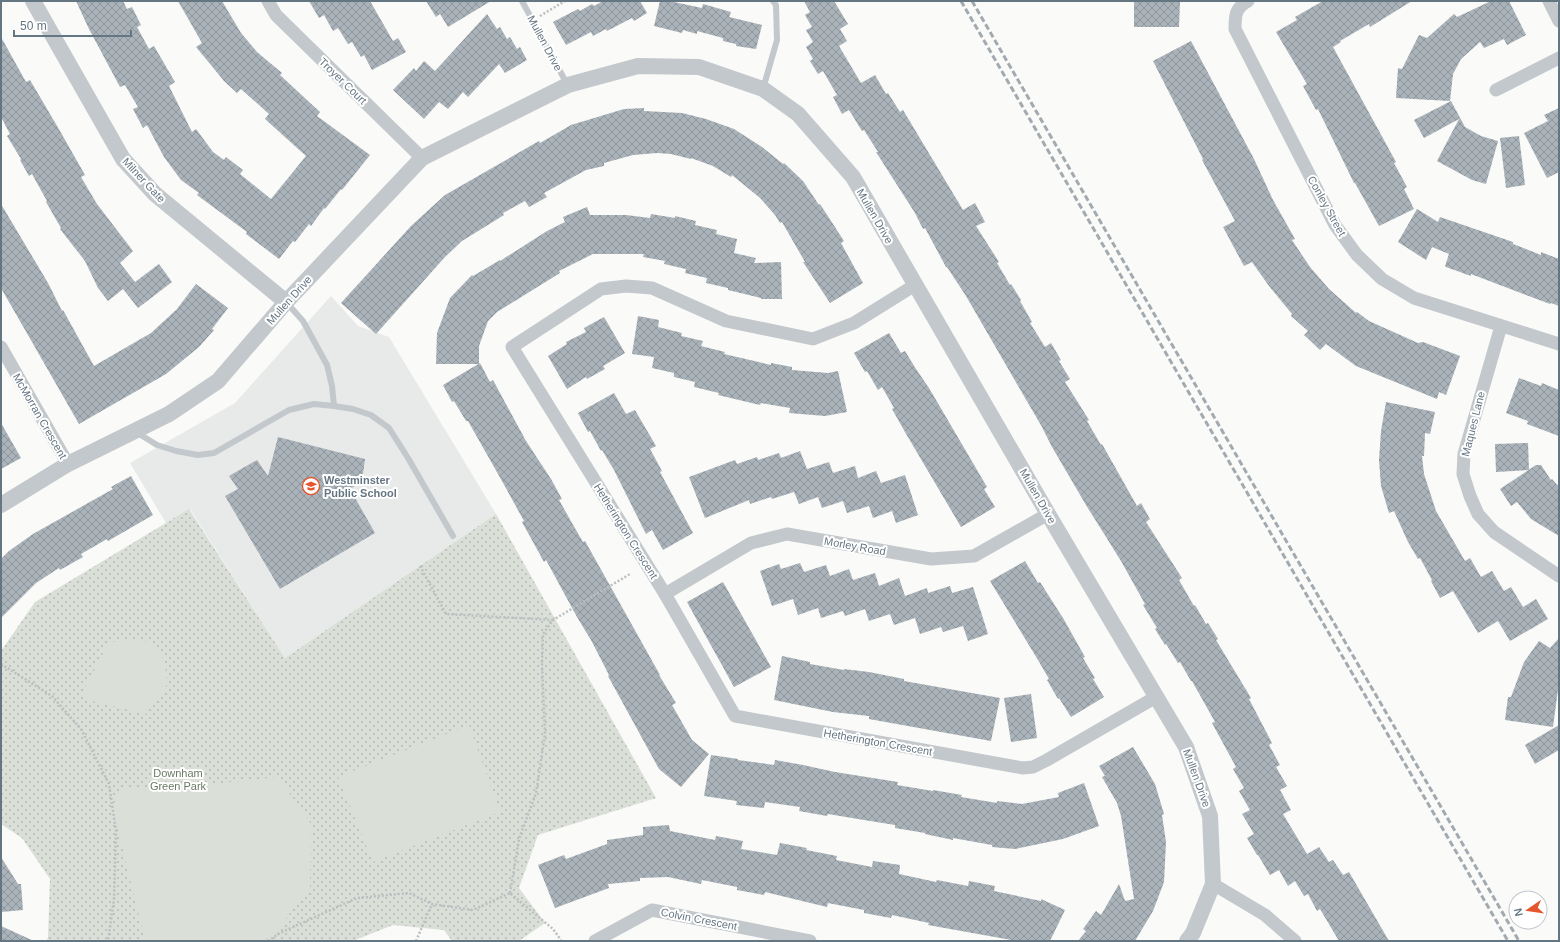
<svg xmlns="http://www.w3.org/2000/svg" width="1560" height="942" font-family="Arial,sans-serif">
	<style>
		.built { fill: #e8e9e9 }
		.grass { fill: url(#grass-dots) }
		.pitch { fill: #dadfd7 }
		.building { fill: url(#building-cross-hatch) }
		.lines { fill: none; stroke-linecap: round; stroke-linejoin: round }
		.path { stroke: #bbbfc2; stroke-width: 2.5; stroke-dasharray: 2 2; stroke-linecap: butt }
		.service { stroke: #c3c8cc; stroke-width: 6 }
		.minor { stroke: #c3c8cc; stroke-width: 13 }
		.tertiary { stroke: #c3c8cc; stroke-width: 16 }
		.rail { stroke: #a2aab0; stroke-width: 3; stroke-dasharray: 6 3; stroke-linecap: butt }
		.labels { text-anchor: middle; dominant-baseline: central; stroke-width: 4; stroke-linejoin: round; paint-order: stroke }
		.street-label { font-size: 11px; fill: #657683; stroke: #fff }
		.poi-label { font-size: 11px; font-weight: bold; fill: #657683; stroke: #fff; text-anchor: start }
		.park-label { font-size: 11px; fill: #687a64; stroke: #fff }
	</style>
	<defs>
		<pattern id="grass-dots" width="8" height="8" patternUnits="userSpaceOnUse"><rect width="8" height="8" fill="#dadfd7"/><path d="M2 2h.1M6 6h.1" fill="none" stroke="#b4b9b4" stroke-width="1.8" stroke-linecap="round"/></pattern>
		<pattern id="building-cross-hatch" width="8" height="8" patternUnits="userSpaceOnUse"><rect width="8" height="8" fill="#aab3b9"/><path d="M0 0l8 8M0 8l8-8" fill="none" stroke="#8e969c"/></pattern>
	</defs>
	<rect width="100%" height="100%" fill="#fafaf8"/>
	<path class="built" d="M331,296L358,326L389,337L496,514L285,658L190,509L166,523L130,463L235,403Z"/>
	<path class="grass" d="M189,509L285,658L496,514L656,798L538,835L519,888L545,923L519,941H452L444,930L393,925L353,941H46L48,938L50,879L22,838L1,824V651L35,602Z"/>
	<g class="pitch">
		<path d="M135,640L151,642L165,661L167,685L146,714L88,700L83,691L109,642Z"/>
		<path d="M469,725L500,812L373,862L338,777Z"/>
		<path d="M278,777L311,824L310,887L278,929L263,941H145L117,826L110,811L122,788H174Z"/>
	</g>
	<g class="building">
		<path d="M76,1H123L127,9L132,7L141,25L137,27L149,49L154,46L175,82L169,86L192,132L196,129L213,152L224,160L226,157L243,170L240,174L271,199L306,156L265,119L269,114L241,89L237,93L224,81L206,59L196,47L202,43L178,1H222L241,33L257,52L282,73L280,75L320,112L317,116L370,155L342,190L341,189L325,209L324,208L311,226L309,224L295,242L293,241L279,259L246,234L247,232L197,195L199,193L181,180L164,157L147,125L143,128L133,109L138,107L125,85L120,87L89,29Z"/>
		<path d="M309,1H370L393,41L398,38L406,52L372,70L364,55L361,57L352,42L348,44L338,28L333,31L324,15L319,18Z"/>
		<path d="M426,1H491L448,27L440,14L436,17Z"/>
		<path d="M603,1H640L647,13L634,21L632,18L607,31L606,29L593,36L591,32L566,45L553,22L578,9L580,11L592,4L594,6Z"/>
		<path d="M660,1H669L702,8L703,4L731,12L729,17L762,25L756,49L736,46V44L723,41V38L697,31V34L683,30L682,33L654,26Z"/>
		<path d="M804,1H834L848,24L840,29L847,41L839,46L861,83L875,75L886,94L888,93L900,112L903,110L963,210L975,203L985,222L976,226L999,262L997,263L1010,285L1011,284L1021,300L1020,301L1032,322L1030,323L1045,347L1051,343L1061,360L1059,361L1070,379L1065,382L1089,420L1087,421L1101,445L1102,444L1137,506L1141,503L1150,519L1146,522L1182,578L1179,580L1194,606L1195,605L1206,624L1208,623L1218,639L1216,640L1251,698L1249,699L1272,743L1269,745L1280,765L1276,767L1287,786L1280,790L1291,810L1283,814L1307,854L1319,847L1329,862L1333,860L1343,875L1349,872L1389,941H1339L1320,909L1317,911L1308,894L1304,896L1295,881L1288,886L1279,870L1270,875L1258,855H1257L1247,838L1254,834L1242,814L1250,810L1239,791L1244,788L1233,769L1236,767L1212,723L1215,722L1192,681H1191L1180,662L1178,663L1166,644L1165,645L1155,629L1157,628L1143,605L1145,604L1121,561L1086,505L1052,447L1042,427L966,296L947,267H946L925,228L923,229L915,213L876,152H878L864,130L862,131L849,110L842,114L833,97L837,95L823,71L818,74L810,61L813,59L806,47L813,42L806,30L812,27L805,15L810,12Z"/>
		<path d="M1134,1H1180L1179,27H1134Z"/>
		<path d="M1323,1H1412L1370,27L1369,24L1340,41L1341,42L1333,47L1396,162L1394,163L1407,187L1404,189L1414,209L1379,226L1355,183H1354L1318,109L1316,110L1303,86L1307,84L1276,32L1297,20L1295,17Z"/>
		<path d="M1491,1H1509L1526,35L1507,45L1504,39L1484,48L1480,42L1461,59L1453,74L1450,101L1396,98L1398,68L1402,69L1419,35L1427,38L1454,14L1457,17Z"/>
		<path d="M487,14L497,29L500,27L507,39L510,37L517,49L520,47L527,60L505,73L499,64L468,97L463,92L448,109L439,102L424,119L393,90L414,68L416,71L424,61L435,71Z"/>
		<path d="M1,37L26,82L30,80L60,131L85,175L81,177L97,204L133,251L120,263L135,282L159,264L172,282L138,308L123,289L108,301L98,288L85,261L60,229L61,228L46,202L47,201L32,174L29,176L20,160L21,159L7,136L10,134L1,117Z"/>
		<path d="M1191,41L1254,159L1273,200L1295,239L1292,240L1310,267L1329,289L1356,313L1357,312L1369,321L1418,343L1423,342L1460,356L1446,395L1439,392L1437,399L1356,366L1326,344L1320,350L1304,335L1308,331L1291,316L1292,314L1269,286L1252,262L1244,266L1223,227L1235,221L1202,160L1203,159L1153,61Z"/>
		<path d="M1451,101L1465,127L1481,136L1498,141L1486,184L1472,180L1437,161L1459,119L1424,138L1414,120Z"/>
		<path d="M644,108V111L682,113L706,119L734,129L762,147L783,164L784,163L803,181L819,205L820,204L844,241L841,243L863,283L830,303L803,262H805L782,222L780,223L775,215L760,198L732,175L731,177L713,166L691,158V159L671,154L657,153L633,155L604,163V166L586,170L544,193L547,197L529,207L525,201L503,213L504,215L462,241L445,257L376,334L341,303L411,226L445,195L539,141L540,143L571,125L624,109Z"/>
		<path d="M1559,108V172L1547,178L1524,133L1548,121L1544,115Z"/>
		<path d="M1519,136L1525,185L1506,188L1500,138Z"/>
		<path d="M1,204L48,283L62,311L63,310L94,366L151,333L177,309L196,284L228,308L212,329L214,330L199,347L166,374L79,424L1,288Z"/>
		<path d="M587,207L590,215H626L650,218L651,214L675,218V216L696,221L695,225L717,230L716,234L737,239L734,253L756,258L754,263L781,262L782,299H761V298L728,290V288L706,283L707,278L685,273L686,269L664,264L665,261L643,257L644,254H593L559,271L560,273L497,312L488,321L479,346V364H436L437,333L450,298L472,275L473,276L500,260V261L547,231L565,222L563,217Z"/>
		<path d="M1417,209L1438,222L1440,217L1513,242V244L1541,255V252L1559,259V306L1551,303L1550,304L1471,274V276L1446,267L1445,266L1449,254L1432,247L1426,260L1398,242Z"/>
		<path d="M638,316L659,320L658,327L682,333L681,336L703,341L701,346L725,352L724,354L771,365V363L792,367V370L828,373L838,371L847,412L825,416L789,413L790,408L761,403L760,405L718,395L719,393L694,387L695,382L674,377V373L652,368L654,357L632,354Z"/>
		<path d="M604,317L625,353L603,366L605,369L587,379L586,377L567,389L548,356L567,344L566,342L586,332L584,328Z"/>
		<path d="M889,333L901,353L905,351L916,369L929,388L987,487L984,489L995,507L961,527L905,432L892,409L894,408L882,387L878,390L867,371L865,372L854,353Z"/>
		<path d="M480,363L490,382L493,380L526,441L551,479L562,499L559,500L572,523L583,542L585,541L660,675H659L676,703L672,705L692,740L709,754L681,787L659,769L608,676L609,675L591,640L577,617L546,560L544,562L522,522L524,521L502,481L468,421H466L454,401L452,402L443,385Z"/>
		<path d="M1519,378L1541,386L1542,383L1559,390V436L1527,424L1528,421L1506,413Z"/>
		<path d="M614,393L626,414L635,410L656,446L650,449L662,471L660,472L693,533L663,550L652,530L646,534L614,470L602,450L601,451L590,431L588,432L578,413Z"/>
		<path d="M1386,402L1435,412L1430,434L1425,433L1424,456H1422L1424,474L1436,511L1465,561L1470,558L1481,577L1492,571L1504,591L1511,587L1523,607L1536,599L1548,619L1510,641L1498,621L1478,633L1453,591L1440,598L1431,581L1432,580L1420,558L1418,559L1408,542L1394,511L1389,513L1381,486L1379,460L1381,431Z"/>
		<path d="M1,423L21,458L1,469Z"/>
		<path d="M278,437L365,459L362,481L350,489L375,533L280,589L225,496L238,489L229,476L257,460L268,476Z"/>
		<path d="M1528,443L1529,470L1496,472L1495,444Z"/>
		<path d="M800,451L807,469L829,462L833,473L855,466L858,478L876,471L881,483L905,475L918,515L896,523L892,511L873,518L869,506L847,513L843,501L822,508L818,497L799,504L794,492L772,499L771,497L750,504L749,500L705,518L689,477L735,460L737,464L757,457L758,460L779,453L781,458Z"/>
		<path d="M1536,465H1541L1551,480L1552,479L1559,487V536L1531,519L1517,502L1511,506L1500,489Z"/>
		<path d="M131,476L153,515L108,541L107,539L81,554L83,557L60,570L59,568L36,583L1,618V559L9,551L33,534L113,489L111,487Z"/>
		<path d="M1025,561L1038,583L1040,582L1063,618L1085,657L1083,658L1095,678L1093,679L1104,697L1071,717L1059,698L1058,699L1047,680L1049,679L1038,660L990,581Z"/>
		<path d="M800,563L804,572L826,565L830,576L849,569L853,580L875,573L879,586L899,578L905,596L927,588L928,593L950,586L952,593L973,587L988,634L968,641L963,626L943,632L941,627L920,634L915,618L894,625L890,614L869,621L865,609L845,616L843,611L821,618L818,608L798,615L793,599L772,606L760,571L779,564L781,569Z"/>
		<path d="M723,582L771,667L734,687L687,602Z"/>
		<path d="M1559,638V682L1553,727L1505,720L1508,697H1511L1524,662L1539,641L1550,648Z"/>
		<path d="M782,656L810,662V664L844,670V669L869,672L904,679V681L1000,698L991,741L869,719V716L833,712L774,700Z"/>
		<path d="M1031,694L1037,738L1011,742L1004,698Z"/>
		<path d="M1559,725V750L1535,764L1525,745Z"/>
		<path d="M1133,747L1155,784L1164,814L1162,815L1166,842L1164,882L1153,911L1135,941H1078L1086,931L1083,929L1096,911L1101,915L1119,884L1125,901L1134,899L1121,816L1117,803L1102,777L1105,776L1099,766Z"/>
		<path d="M711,755L738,759V760L774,765L775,760L803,765L835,772L898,782L897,785L933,791V790L962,795L961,797L997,803V801L1022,804L1059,797L1058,793L1084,783L1099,826L1063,839L1015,849L992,847V845L953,838V840L925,834V833L895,828V825L864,820L828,814L827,816L799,811L800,807L765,802L764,808L736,805L737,801L704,796Z"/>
		<path d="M669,825L670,831L715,840L716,836L743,841L741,849L777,855L780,843L807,848L806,850L837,856L836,860L872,867L873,861L900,865L899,874L936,882L937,880L968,886L969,881L995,886L994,891L1041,901V899L1065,910L1050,941H1017L928,925L929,923L892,915L891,918L864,913V910L828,903L827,907L765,892L764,895L737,890V887L702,880L701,884L668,877L640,878V881L608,884L609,888L555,908L538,865L564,855L566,859L607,844V840L643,835V827Z"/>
		<path d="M1,857L18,884H21L23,910L1,912Z"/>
		<path d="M1,926L34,941H1Z"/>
	</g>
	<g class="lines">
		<g class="path">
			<path d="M540,16L565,1"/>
			<path d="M420,566L446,614L553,620"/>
			<path d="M1,664L52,696L81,729L109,784L116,831L114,899L108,941"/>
			<path d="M510,893L519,839L536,793L545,734L542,664L543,634L553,620L630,574"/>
			<path d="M268,941L280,933L357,898L409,893L432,904L473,910L510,893L553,929L561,940"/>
			<path d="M416,941L432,904"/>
		</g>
		<g class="service">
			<path d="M522,1L567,84"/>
			<path d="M763,89L777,40L776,5L773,1"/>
			<path d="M286,302L303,321L327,365L332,386L334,406L353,409L371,415L389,428L408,458L453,536"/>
			<path d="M136,432L157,445L176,451L198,455L214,453L289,410L314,404L334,406"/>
		</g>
		<g class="minor">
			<path d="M268,1L276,15L422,158"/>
			<path d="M1248,1C1235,8 1235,16 1235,29L1335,225L1357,255L1382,279L1414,298L1559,344"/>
			<path d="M1549,1L1559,21"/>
			<path d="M1496,90L1559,58"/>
			<path d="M915,285L854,323L813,339L726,321L652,288L626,286L601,289L512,347L665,594L735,716L1023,768L1033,767L1047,760L1156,697"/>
			<path d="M1501,326L1464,454L1463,474L1470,496L1478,514L1494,532L1559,576"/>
			<path d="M1,347L68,464"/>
			<path d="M665,594L751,543L787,534L931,559L974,556L1048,514"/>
			<path d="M1213,884L1265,915L1295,941"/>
			<path d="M595,941L652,910L810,941"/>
		</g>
		<g class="tertiary">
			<path d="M33,1L123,159L155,194L286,302"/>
			<path d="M1,505L68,464L169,414L218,381L286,302L422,158L568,85L638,66L699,67L763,89L798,114L853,177L1048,514L1186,747L1210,816L1213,884L1193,933L1187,941"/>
		</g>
		<g class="rail">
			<path d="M961,1L1508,941"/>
			<path d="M972,1L1519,941"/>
		</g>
	</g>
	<defs>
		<g id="school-ring" transform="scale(0.9)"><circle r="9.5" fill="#fff" stroke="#e4572e" stroke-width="1.5"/><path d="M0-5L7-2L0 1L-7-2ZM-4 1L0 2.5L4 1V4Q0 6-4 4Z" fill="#e4572e"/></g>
	</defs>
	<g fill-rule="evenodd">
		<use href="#school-ring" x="311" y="486"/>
	</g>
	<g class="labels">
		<g class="street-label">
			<text transform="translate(545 43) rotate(62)">Mullen Drive</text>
			<text transform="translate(343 81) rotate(44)">Troyer Court</text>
			<text transform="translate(144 180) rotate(47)">Milner Gate</text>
			<text transform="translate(1327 206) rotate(61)">Conley Street</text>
			<text transform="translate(875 216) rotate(60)">Mullen Drive</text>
			<text transform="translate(289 300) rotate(-48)">Mullen Drive</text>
			<text transform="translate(40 416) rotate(60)">McMorran Crescent</text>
			<text transform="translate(1473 424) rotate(-76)">Maques Lane</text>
			<text transform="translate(1038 496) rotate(60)">Mullen Drive</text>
			<text transform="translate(626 531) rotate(58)">Hetherington Crescent</text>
			<text transform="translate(855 546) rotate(10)">Morley Road</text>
			<text transform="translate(878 742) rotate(10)">Hetherington Crescent</text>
			<text transform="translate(1197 778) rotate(70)">Mullen Drive</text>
			<text transform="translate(699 919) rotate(11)">Colvin Crescent</text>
		</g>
		<g class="poi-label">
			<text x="324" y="480">Westminster<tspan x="324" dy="13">Public School</tspan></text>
		</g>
		<g class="park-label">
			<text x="178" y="773">Downham<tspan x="178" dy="13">Green Park</tspan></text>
		</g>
	</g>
	<rect width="1560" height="942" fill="none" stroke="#657683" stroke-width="4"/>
	<g transform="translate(1528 910) rotate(257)"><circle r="19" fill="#ffffff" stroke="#c1c8cd"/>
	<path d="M0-3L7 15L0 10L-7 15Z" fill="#e4572e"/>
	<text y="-6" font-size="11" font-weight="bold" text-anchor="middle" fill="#657683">N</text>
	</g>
	<path d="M14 30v6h117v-6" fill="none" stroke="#657683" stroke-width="2"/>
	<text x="20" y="30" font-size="12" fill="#657683" stroke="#ffffff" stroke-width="3" paint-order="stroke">50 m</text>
</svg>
